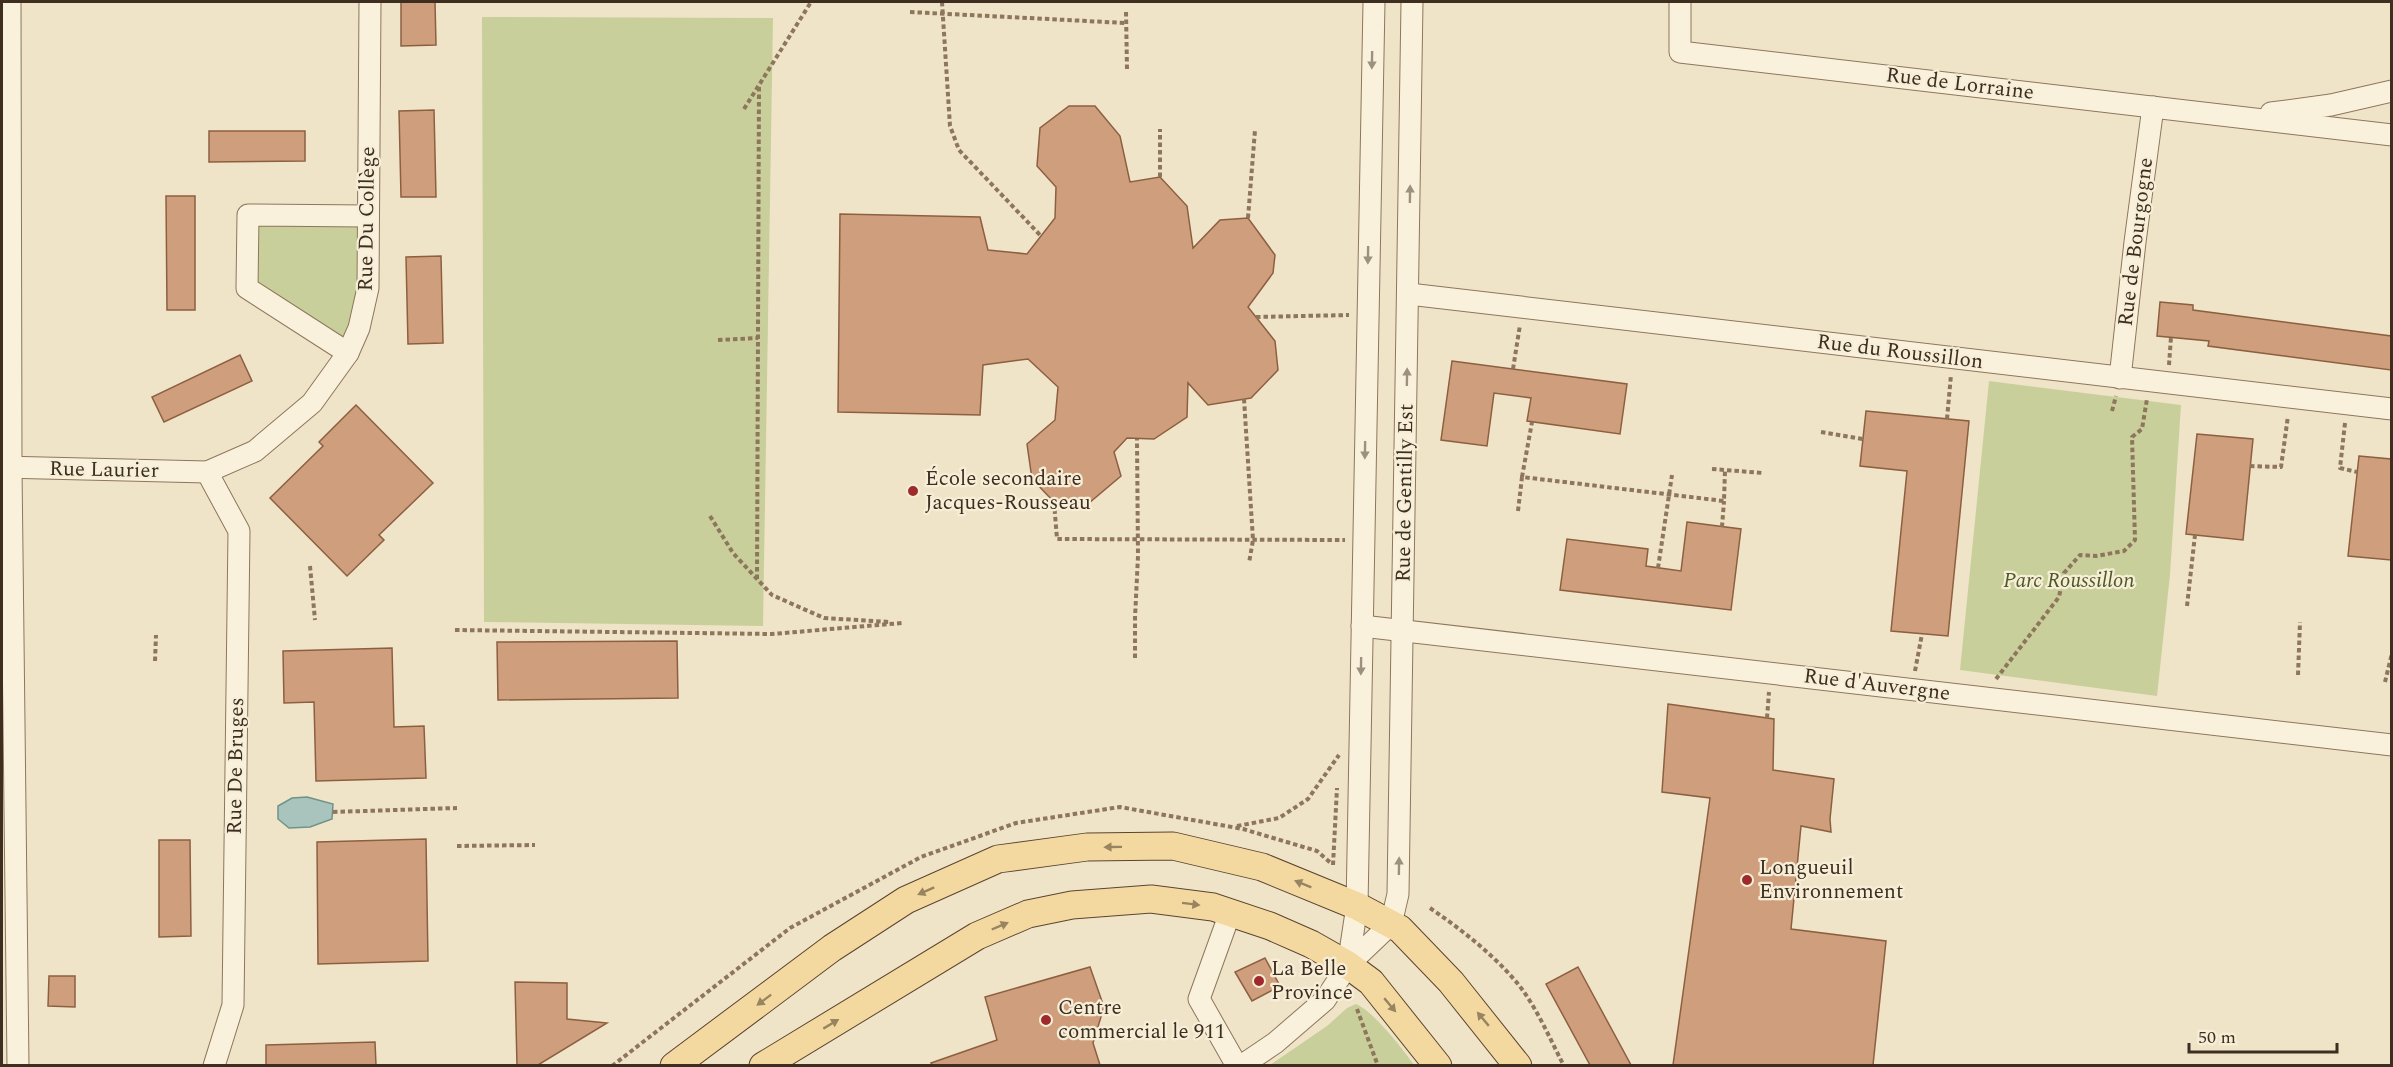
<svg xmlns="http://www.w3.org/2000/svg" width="2393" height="1067" font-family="Spectral,serif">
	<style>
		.green { fill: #c9cf9b }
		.water { fill: #a9c4bc; stroke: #6f938a; stroke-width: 1.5 }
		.building { fill: #cf9f7d; stroke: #8d5f41; stroke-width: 1.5 }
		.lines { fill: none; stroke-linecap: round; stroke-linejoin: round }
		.minor-casing { stroke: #8d765c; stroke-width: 23 }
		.major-casing { stroke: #5b4430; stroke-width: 29 }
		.path { stroke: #8d765c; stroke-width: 4; stroke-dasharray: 4.5 3; stroke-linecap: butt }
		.minor { stroke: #faf1dc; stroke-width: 21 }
		.major { stroke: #f3d9a0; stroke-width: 27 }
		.path-bridge { stroke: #8d765c; stroke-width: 4; stroke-dasharray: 4.5 3; stroke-linecap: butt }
		.oneway { fill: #9c907e }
		.oneway2 { fill: #988460 }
		.poi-dot { fill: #9e2a2b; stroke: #f7eed8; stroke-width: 2 }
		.labels { text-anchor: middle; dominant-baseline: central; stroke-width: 4.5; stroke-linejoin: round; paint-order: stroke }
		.street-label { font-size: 21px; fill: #3d2e20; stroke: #f7eed8 }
		.poi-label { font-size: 21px; fill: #3d2e20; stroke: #f7eed8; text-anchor: start }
		.park-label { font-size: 21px; font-style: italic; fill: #4d5a26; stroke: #f7eed8 }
	</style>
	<rect width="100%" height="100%" fill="#f0e4c8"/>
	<g class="green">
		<path d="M482,17L773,18L763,626L484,622Z"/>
		<path d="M248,215L368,216L348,353L247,288Z"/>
		<path d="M1989,381L2181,405L2170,575L2157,696L1960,670Z"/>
		<path d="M1356,1004C1373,1011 1403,1049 1414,1065H1270L1327,1026L1347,1008Z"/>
	</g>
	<path class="water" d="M307,797L333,804L332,819L310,827L289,828L278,819V806L292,798Z"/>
	<g class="building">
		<path d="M401,2H435L436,45L401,46Z"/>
		<path d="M1069,106H1095L1120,136L1130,182L1160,177L1187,206L1193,248L1220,220L1248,218L1275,255L1273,273L1248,307L1275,341L1278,370L1251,398L1208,405L1188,383L1187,417L1154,439L1127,438L1114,452L1121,476L1089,503L1054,502L1032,479L1027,444L1055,420L1058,387L1028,359L983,365L980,415L838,412L840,214L980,217L988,250L1027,254L1055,218L1056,187L1037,166L1040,128Z"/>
		<path d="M434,110L436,197H401L399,111Z"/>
		<path d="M209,131H305V161L209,162Z"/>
		<path d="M166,196H195V310H167Z"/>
		<path d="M441,256L443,343L408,344L406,257Z"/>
		<path d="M2160,302L2193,305V310L2391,336V370L2208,346L2209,341L2157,336Z"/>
		<path d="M240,355L252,381L164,422L152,397Z"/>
		<path d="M1452,361L1627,384L1620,434L1527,421L1531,398L1494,393L1487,446L1441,440Z"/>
		<path d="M356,405L433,483L379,535L384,540L347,576L270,498L323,446L319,442Z"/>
		<path d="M1866,411L1969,421L1948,636L1891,631L1907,471L1860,466Z"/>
		<path d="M2197,434L2253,439L2243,540L2186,534Z"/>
		<path d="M2359,456L2391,459V560L2348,556Z"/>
		<path d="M1687,522L1741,529L1731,610L1560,590L1567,539L1648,549L1646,566L1681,571Z"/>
		<path d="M677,641L678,698L498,700L497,642Z"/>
		<path d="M392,648L394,727L424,726L426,778L316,781L314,702L284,703L283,651Z"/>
		<path d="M1668,704L1774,719L1773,770L1834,779L1830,819L1831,832L1801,826L1791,929L1886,941L1873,1065H1673L1710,798L1662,792Z"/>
		<path d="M426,839L428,961L318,964L317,842Z"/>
		<path d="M159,840H190L191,936L159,937Z"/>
		<path d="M1265,958L1280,986L1252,1001L1235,972Z"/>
		<path d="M1090,967L1104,1007L1093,1043L1100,1065H932L931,1063L997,1040L985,997Z"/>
		<path d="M1578,967L1631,1065H1590L1546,984Z"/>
		<path d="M49,976H75V1007L48,1006Z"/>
		<path d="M515,982L567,983V1019L607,1023L538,1065H517Z"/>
		<path d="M375,1042L376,1065H266V1045Z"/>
	</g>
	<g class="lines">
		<g class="minor-casing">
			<g id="minor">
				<path d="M10,2L11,468L18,1066"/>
				<path d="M1680,2V52L2392,135"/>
				<path d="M2271,113L2331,105L2392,91"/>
				<path d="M1409,294L2392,409"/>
				<path d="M348,353L247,288L248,215L368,216"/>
				<path d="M2120,378L2135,242L2153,107"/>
				<path d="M2,467L207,472L255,451L312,403L348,353L359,328L368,288L370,2"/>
				<path d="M207,472L239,531L233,1005L214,1066"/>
				<path d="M1362,626L2392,745"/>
				<path d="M1230,913L1199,999L1237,1066"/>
				<path d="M1348,965L1357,906L1374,2"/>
				<path d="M1241,1066L1275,1043L1325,1000L1348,965L1391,924L1398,894L1412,2"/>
			</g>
		</g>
		<g class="major-casing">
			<g id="major">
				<path d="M674,1066L832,948L906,900L998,859L1087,847L1173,846L1262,867L1357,906L1400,929L1451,982L1518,1066"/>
				<path d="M763,1066L977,936L1028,914L1072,905L1151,899L1213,907L1270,926L1311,944L1348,965L1371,982L1438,1066"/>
			</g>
		</g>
		<g class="path">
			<path d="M910,12L1126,23"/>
			<path d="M1126,12L1127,69"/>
			<path d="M744,109L811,2"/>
			<path d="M1160,177V129"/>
			<path d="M1248,218L1255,130"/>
			<path d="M1256,317L1349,315"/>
			<path d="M718,340L758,338"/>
			<path d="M2169,365L2171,337"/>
			<path d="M1513,369L1520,325"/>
			<path d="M1244,399L1253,540L1249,563"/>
			<path d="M2112,411L2116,396"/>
			<path d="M1947,419L1951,375"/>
			<path d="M2345,423L2340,468L2357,472"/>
			<path d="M1821,432L1863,439"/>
			<path d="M2250,466L2281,467L2288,416"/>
			<path d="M1712,469L1763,473"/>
			<path d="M1522,477L1532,422"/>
			<path d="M1054,502L1057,539L1345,540"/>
			<path d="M1518,511L1522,477L1724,501L1725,470"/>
			<path d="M710,516L733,553L772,595L824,618L890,622"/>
			<path d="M1722,527L1724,501"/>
			<path d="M310,566L315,620"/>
			<path d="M1658,568L1672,475"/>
			<path d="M757,579L759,86"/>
			<path d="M2187,606L2195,535"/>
			<path d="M455,630L772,634L902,623"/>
			<path d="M1135,658V618L1138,556L1137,439"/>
			<path d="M155,661L156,635"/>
			<path d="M1915,671L1922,634"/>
			<path d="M2298,675L2300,622"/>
			<path d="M1996,679L2059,597L2064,573L2080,555L2096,556L2124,551L2135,540L2132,437L2142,429L2147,399"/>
			<path d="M2385,682L2392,653"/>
			<path d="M1767,718L1769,692"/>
			<path d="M333,812L457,808"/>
			<path d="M1237,826L1279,818L1308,799L1339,755"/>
			<path d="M457,846L535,845"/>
			<path d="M1333,865L1337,788"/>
			<path d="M1430,908C1462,930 1493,954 1518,984C1537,1008 1550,1039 1564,1066"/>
			<path d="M1357,1009L1378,1066"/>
			<path d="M612,1066L790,928L921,857L1016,823L1120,807L1243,829L1317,851L1332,864"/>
		</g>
		<use href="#minor" class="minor"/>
		<use href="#major" class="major"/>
		<path class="path-bridge" d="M942,2L950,126L959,150L1041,236"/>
	</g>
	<defs><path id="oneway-solid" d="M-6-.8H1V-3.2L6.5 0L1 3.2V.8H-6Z" transform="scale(1.5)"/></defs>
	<g class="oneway">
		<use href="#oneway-solid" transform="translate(1372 60) rotate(91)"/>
		<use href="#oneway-solid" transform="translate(1410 194) rotate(-89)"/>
		<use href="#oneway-solid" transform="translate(1368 255) rotate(91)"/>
		<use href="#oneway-solid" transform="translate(1407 377) rotate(-89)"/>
		<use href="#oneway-solid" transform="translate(1365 450) rotate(91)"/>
		<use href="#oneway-solid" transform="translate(1361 666) rotate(91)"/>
		<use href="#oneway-solid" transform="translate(1399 866) rotate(-89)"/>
	</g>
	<g class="oneway2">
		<use href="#oneway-solid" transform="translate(1113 847) rotate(179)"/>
		<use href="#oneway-solid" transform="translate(1303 884) rotate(-158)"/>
		<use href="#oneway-solid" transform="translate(926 891) rotate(156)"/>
		<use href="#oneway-solid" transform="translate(1191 904) rotate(7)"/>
		<use href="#oneway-solid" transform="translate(1000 926) rotate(-23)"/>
		<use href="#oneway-solid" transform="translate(764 1000) rotate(143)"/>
		<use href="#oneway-solid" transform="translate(1390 1005) rotate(50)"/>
		<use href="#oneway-solid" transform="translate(1483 1019) rotate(-130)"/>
		<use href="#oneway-solid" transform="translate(831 1024) rotate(-31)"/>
	</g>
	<g class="poi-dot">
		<circle cx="913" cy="491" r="6"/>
		<circle cx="1747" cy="880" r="6"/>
		<circle cx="1259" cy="981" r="6"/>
		<circle cx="1046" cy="1020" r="6"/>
	</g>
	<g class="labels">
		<g class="street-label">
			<text transform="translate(1960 84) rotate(7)">Rue de Lorraine</text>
			<text transform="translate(367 219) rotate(-89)">Rue Du Collège</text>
			<text transform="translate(2136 242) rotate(-83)">Rue de Bourgogne</text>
			<text transform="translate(1900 352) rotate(7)">Rue du Roussillon</text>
			<text transform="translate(104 470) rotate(1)">Rue Laurier</text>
			<text transform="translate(1405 493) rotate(-89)">Rue de Gentilly Est</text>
			<text transform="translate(1877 685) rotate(7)">Rue d'Auvergne</text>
			<text transform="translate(236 766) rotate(-89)">Rue De Bruges</text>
		</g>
		<g class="poi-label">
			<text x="925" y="479">École secondaire<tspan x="925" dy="24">Jacques-Rousseau</tspan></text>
			<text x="1759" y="868">Longueuil<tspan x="1759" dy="24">Environnement</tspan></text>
			<text x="1271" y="969">La Belle<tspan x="1271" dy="24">Province</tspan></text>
			<text x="1058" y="1008">Centre<tspan x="1058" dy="24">commercial le 911</tspan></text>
		</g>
		<g class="park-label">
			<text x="2069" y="581">Parc Roussillon</text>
		</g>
	</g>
	<rect width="2393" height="1067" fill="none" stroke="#3d2e20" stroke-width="6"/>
	<path d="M2189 1043v9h148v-9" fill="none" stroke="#3d2e20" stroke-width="3"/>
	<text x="2198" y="1043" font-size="18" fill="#3d2e20" stroke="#f7eed8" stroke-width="4.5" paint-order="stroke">50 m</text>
</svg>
